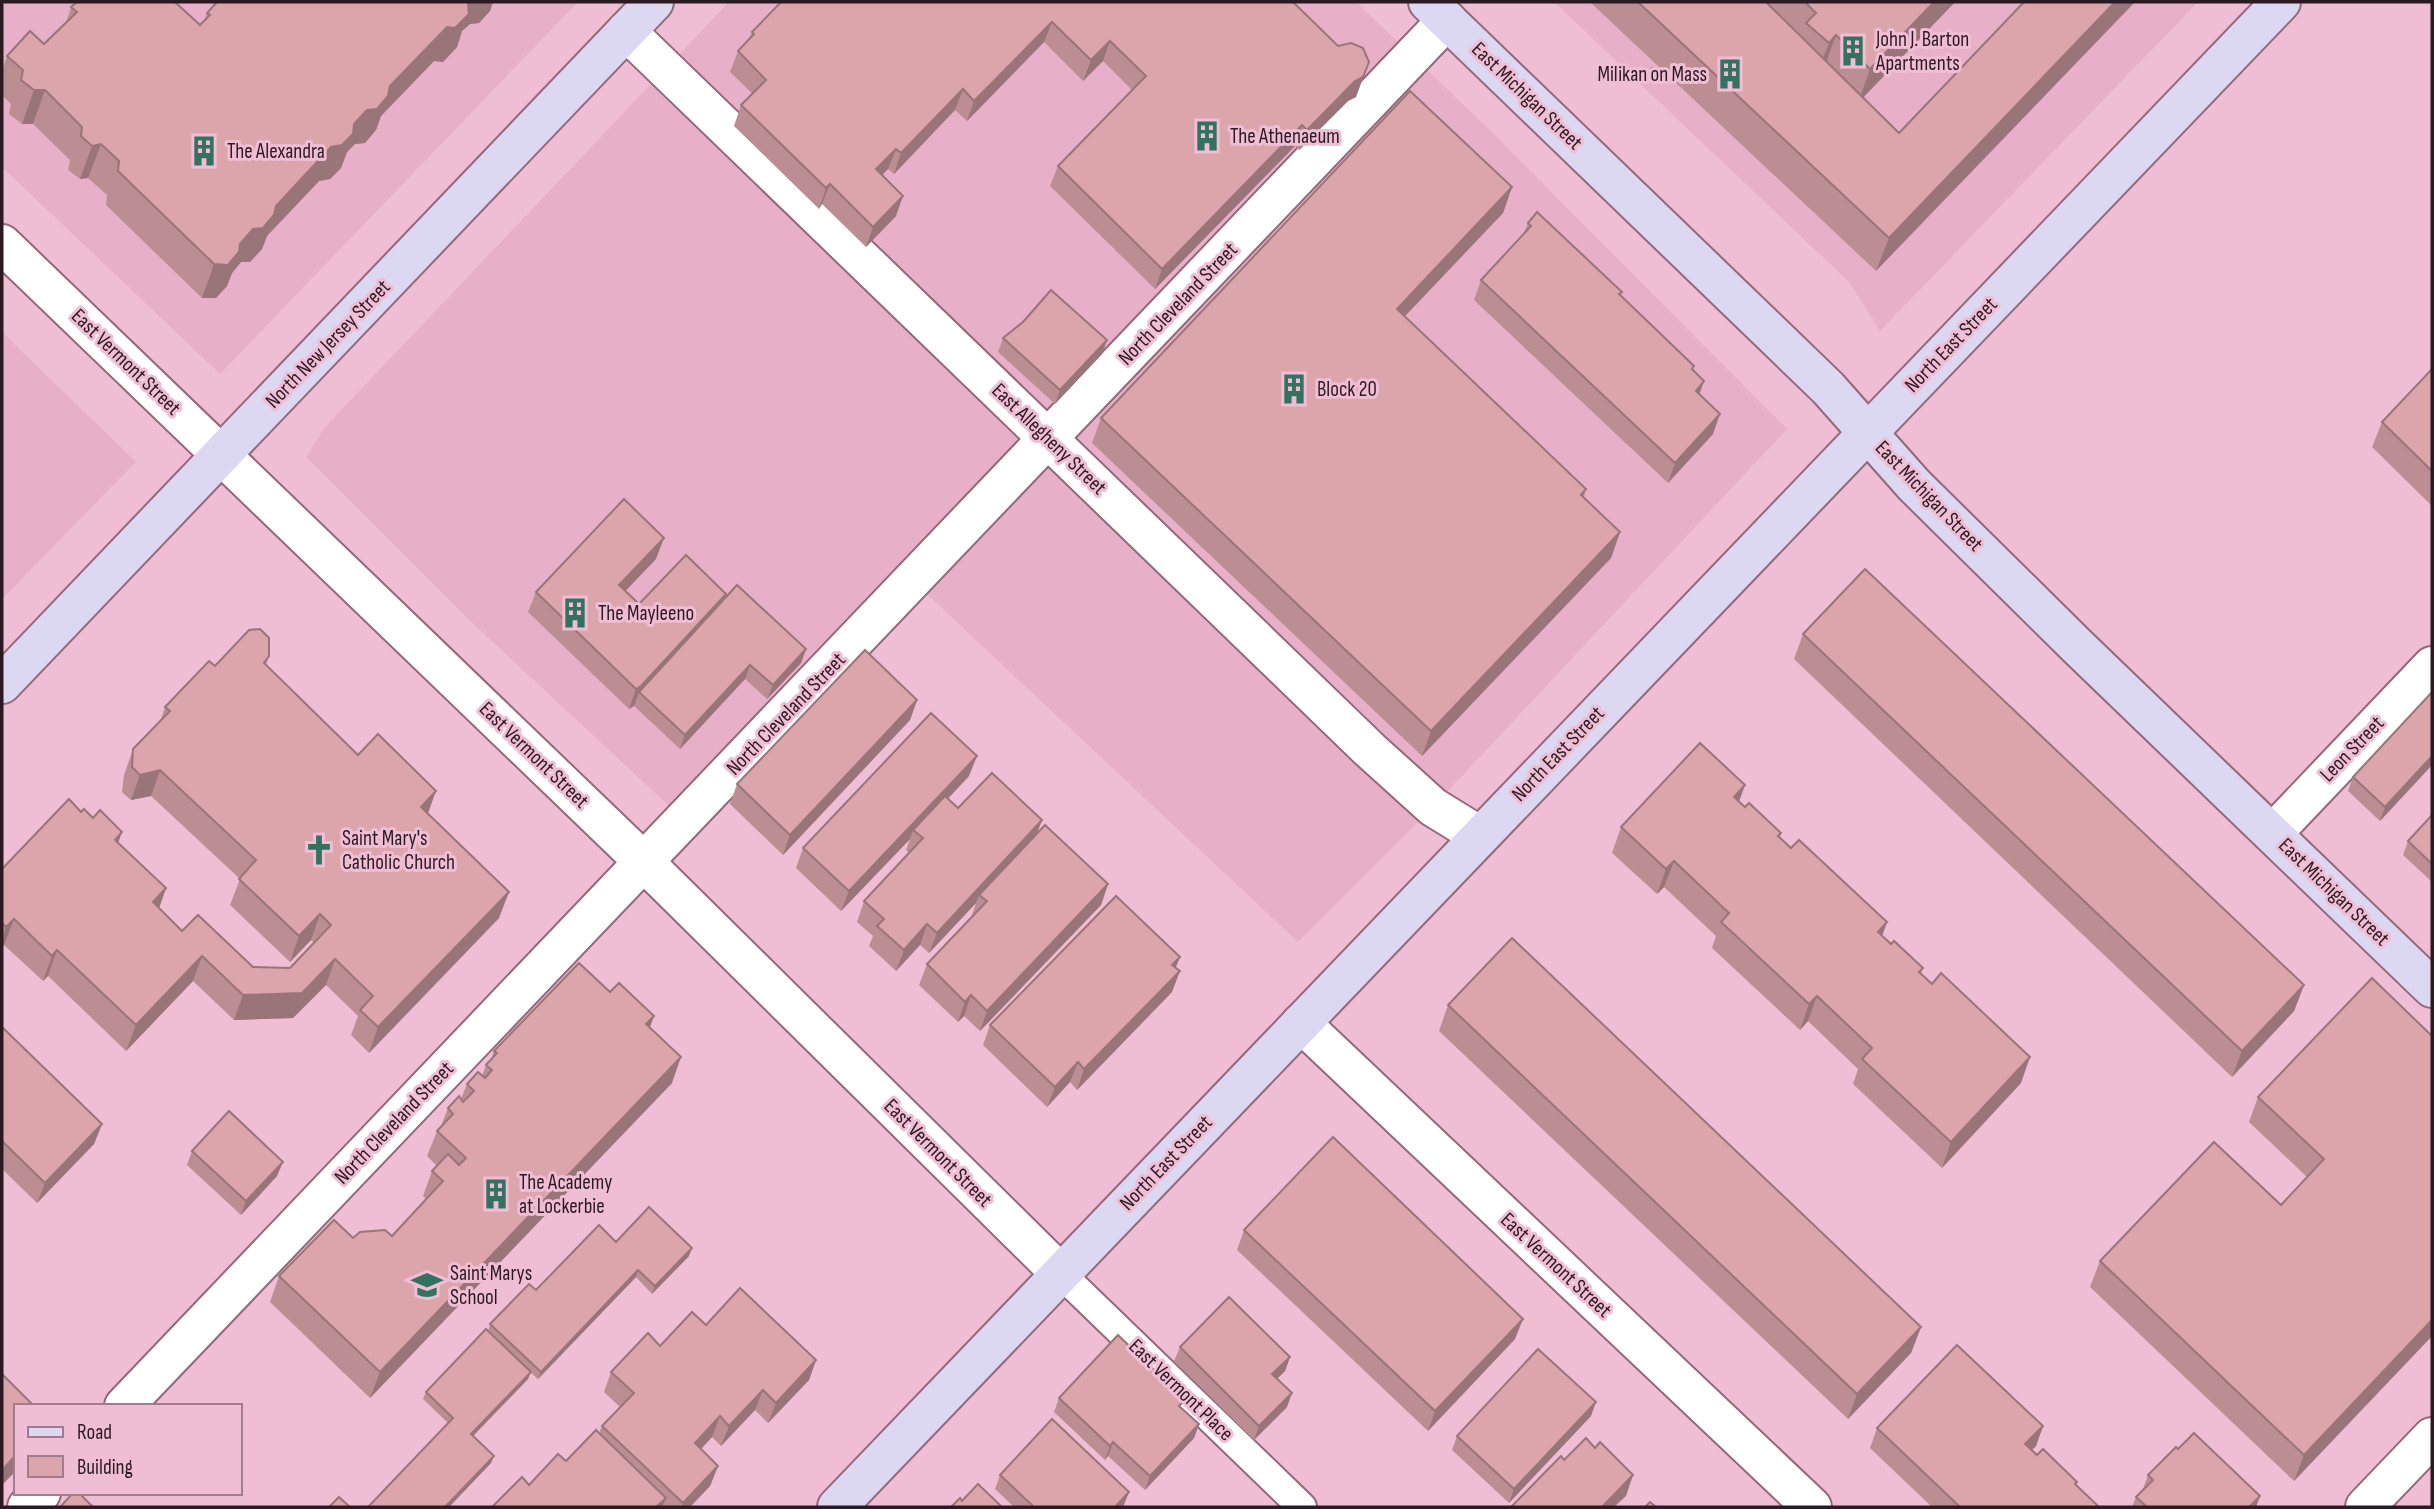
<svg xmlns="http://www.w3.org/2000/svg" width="2434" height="1509" font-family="'Sofia Sans Condensed',sans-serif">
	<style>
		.built { fill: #e8b0c8 }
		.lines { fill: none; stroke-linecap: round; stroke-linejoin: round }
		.lane-casing { stroke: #94677b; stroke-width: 32 }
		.street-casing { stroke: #94677b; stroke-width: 42 }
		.secondary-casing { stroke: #94677b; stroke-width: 42 }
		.path { stroke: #8e6c7b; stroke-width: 4.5; stroke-dasharray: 3.5 5; stroke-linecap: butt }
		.lane { stroke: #fff; stroke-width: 28 }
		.street { stroke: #fff; stroke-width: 38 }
		.secondary { stroke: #ddd8f2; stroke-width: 38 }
		.wall { fill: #bc8e93 }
		.shaded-wall { fill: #997478 }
		.building { fill: #dba5ab; stroke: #997478; stroke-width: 2 }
		.labels { text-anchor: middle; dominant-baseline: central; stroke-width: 6; stroke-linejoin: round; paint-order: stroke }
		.poi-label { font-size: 21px; fill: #2c1a22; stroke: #f0bed4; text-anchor: start }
		.street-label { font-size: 21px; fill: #2c1a22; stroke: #f0bed4 }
	</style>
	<rect width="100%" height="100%" fill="#f0bed4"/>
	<g class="built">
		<path d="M2,2H578L220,374L2,167Z"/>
		<path d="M729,2H1356L1489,129L1787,429L1433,807L1298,942L898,567L669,806L468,619L306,457L325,427Z"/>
		<path d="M1554,2H2198L1880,331L1849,282Z"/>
		<path d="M2,332L136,462L2,599Z"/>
	</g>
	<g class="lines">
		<g class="lane-casing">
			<path id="lane" d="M1060,1273L1302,1507"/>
		</g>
		<g class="street-casing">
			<g id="street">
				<path d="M626,31L1370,750L1433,807L1480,836"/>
				<path d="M2,244L644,862L1060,1273"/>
				<path d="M2273,833L2432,666"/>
				<path d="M1301,1023L1812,1507"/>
				<path d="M124,1406L1447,20"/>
				<path d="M27,1507L41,1493"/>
				<path d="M2365,1507L2432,1437"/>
			</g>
		</g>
		<g class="secondary-casing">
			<g id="secondary">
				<path d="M1428,2L1828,388L1914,485L2077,646L2432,988"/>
				<path d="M2,684L654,2"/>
				<path d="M837,1507L2281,2"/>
			</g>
		</g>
		<path class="path" d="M1640,83L1656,66"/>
		<use href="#lane" class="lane"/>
		<use href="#street" class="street"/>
		<use href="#secondary" class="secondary"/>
	</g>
	<g class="wall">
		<path d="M217,2H493L490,11L479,23L470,24L462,31L457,47L443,62L434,61L381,116L376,130L365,143L355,144L347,152L341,168L330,179L319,181L267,236L262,249L250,262H241L232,273L227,286L216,298H202L106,205L107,195L88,178L80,179L68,170L70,160L33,124H22L9,114L11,104L2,95V71L7,56L44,44L66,23L71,7L200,25L204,21L207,13Z"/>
		<path d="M1293,2L1356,97L1348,101L1299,150L1295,146L1155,289L1050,186L1058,166L1132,90L1103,61L1083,81L1044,42L967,121L955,110L894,174L888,169L882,175L896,216L866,247L822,204L819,209L734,126L741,105L753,94L730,72L738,51L749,39L752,32Z"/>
		<path d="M1590,2H1766L1767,3V2H1955L1863,97L1899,133L2024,2L1876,271Z"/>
		<path d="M1512,187L1503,213L1405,316L1586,489L1584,497L1620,532L1611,558L1422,756L1092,443L1101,418Z"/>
		<path d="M1528,223L1620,296L1694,366L1693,370L1699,394L1713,434L1668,483L1474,300L1481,280L1523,235Z"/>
		<path d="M1003,338L1107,340L1102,354L1055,404L998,352Z"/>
		<path d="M2432,369V506L2372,447L2382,422Z"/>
		<path d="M656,559L625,591L639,604L726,594L724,600L806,649L801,663L767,699L745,679L680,749L634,706L629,709L528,612L536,592Z"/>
		<path d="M1803,634L2304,985L2294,1011L2232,1077L1794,659Z"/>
		<path d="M269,656L266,665L358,755L428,814L499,918L369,1053L351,1035L358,1016L326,985L293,1018L234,1020L193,981L126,1051L48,976L43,981L4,945L2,947V869L81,812L118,843L166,888L159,908L182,931L253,967L290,968L314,943L311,940L290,962L230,905L240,879L151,796L131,800L122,792L124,775L133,749L160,722L165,707L215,666Z"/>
		<path d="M2432,692V765L2380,821L2348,791L2353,777Z"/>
		<path d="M917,700L910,720L783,855L730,804L737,784Z"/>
		<path d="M969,776L948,799L958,808L1042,820L1037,834L1108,884L1101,905L980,1031L964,1016L958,1022L919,985L927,964L973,916L972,915L976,903L929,953L920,945L896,971L869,946L873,936L857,922L864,901L909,853L906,850L910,839L841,911L796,868L803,848Z"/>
		<path d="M1739,802L1781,833L1779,838L1882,936L1923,968L1921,973L2021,1083L1942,1168L1853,1084L1858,1069L1808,1021L1800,1030L1712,948L1716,936L1664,887L1657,894L1612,853L1621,827Z"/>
		<path d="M2432,815V882L2403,855L2408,841Z"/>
		<path d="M1176,968L1172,992L1077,1090L1070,1082L1047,1107L983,1045L990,1025Z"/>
		<path d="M610,992L654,1016L650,1027L672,1083L370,1398L270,1302L279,1276L353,1238L392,1236L426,1199L423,1196L432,1171L437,1166L427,1156L437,1131L441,1126L448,1108L461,1099L467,1084L482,1076L486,1065L491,1060L494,1051Z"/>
		<path d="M1448,1005L1921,1327L1911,1353L1848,1419L1439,1031Z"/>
		<path d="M2,1027L102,1124L94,1144L37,1203L2,1169Z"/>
		<path d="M2432,1036V1336L2294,1481L2090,1287L2100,1261L2281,1205L2307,1177L2249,1122L2258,1097Z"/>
		<path d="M192,1151L277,1176L241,1215L187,1165Z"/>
		<path d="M1244,1230L1515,1339L1428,1431L1237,1250Z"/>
		<path d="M616,1242L689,1256L652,1294L636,1277L538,1379L530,1372L528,1379L473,1436L491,1463L449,1507H368L448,1423L423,1399L426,1392L488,1331L490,1324L536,1290Z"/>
		<path d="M706,1325L816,1360L809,1380L768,1423L755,1410L721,1446L712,1437L701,1449L718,1466L710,1486L690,1507H492L566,1461L599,1433L602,1426L620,1407L604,1392L611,1372L660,1346Z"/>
		<path d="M1180,1347L1290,1357L1285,1371L1277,1379L1287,1407L1254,1440L1174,1361Z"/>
		<path d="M1170,1385L1169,1389L1181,1408L1199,1424L1194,1438L1145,1490L1108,1456L1105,1460L1054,1412L1059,1398Z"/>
		<path d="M1591,1416L1509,1503L1452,1450L1457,1436Z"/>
		<path d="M2043,1426L2036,1446L2032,1450L2077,1482L2076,1485L2099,1507H1932L1870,1448L1877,1428Z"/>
		<path d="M2178,1449L2260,1496L2256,1507H2132L2136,1497L2143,1489L2148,1475Z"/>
		<path d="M1000,1475L1129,1492L1123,1507H1014L995,1489Z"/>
	</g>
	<g class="shaded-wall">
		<path d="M470,2H493L490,11L479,23L470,24L462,31L457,47L443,62L434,61L381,116L376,130L365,143L355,144L347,152L341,168L330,179L319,181L267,236L262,249L250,262H241L232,273L227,286L216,298H202L214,264L240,244Z"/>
		<path d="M1934,2H1955L1858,103L1870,69Z"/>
		<path d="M2115,2H2135L1876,271L1889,238Z"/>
		<path d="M1052,22L1044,42L967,121L974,101Z"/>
		<path d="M1836,35L1824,68L1816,76L1829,43Z"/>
		<path d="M1110,41L1103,61L1083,81L1091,60Z"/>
		<path d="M1369,62L1356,97L1348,101L1299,150L1307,130Z"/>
		<path d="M963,89L955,110L894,174L901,153Z"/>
		<path d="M34,90H45L33,124H22Z"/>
		<path d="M1302,125L1295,146L1155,289L1162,269Z"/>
		<path d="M101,144L88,178L80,179L92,146Z"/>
		<path d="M896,149L888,169L868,189L876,169Z"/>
		<path d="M830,184L822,204L819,209L826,188Z"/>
		<path d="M1512,187L1503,213L1388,334L1397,309Z"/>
		<path d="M903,196L896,216L866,247L873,227Z"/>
		<path d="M1107,340L1102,354L1055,404L1060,390Z"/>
		<path d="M1704,381L1697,401L1696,391Z"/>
		<path d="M1720,414L1713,434L1668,483L1675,463Z"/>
		<path d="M1620,532L1611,558L1422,756L1431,731Z"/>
		<path d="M664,538L656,559L612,605L619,585Z"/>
		<path d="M726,594L718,614L639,692L634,706L629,709L636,689Z"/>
		<path d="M806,649L801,663L767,699L773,685Z"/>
		<path d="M750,665L745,679L680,749L685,735Z"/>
		<path d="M917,700L910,720L783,855L790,835Z"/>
		<path d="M977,756L969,776L916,832L913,830L910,839L841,911L849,891Z"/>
		<path d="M2432,756V765L2380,821L2385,807Z"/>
		<path d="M160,770L151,796L131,800L140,775Z"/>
		<path d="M1745,785L1736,810L1734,797Z"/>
		<path d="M436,791L427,816L421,807Z"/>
		<path d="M1042,820L1034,840L979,895L976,903L929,953L937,933Z"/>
		<path d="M122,832L113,857L115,840Z"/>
		<path d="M1674,861L1664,887L1657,894L1666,869Z"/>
		<path d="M1108,884L1101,905L980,1031L987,1011Z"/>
		<path d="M166,888L157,914L153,902Z"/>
		<path d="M509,892L499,918L369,1053L378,1027Z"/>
		<path d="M320,914L311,940L290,962L299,936Z"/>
		<path d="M14,919L4,945L2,947V938L6,927Z"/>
		<path d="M1887,922L1878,948V932Z"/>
		<path d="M927,924L920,945L896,971L904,950Z"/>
		<path d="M57,950L48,976L43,981L52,956Z"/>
		<path d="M202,956L193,981L126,1051L136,1025Z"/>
		<path d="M1180,957L1172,977V965Z"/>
		<path d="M335,959L326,985L293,1018L234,1020L243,995Z"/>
		<path d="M1180,971L1172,992L1077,1090L1084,1069Z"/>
		<path d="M2304,985L2294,1011L2232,1077L2242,1051Z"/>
		<path d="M971,995L964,1016L958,1022L965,1002Z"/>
		<path d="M1817,996L1808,1021L1800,1030L1809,1004Z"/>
		<path d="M654,1016L644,1042L646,1024Z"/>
		<path d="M681,1057L672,1083L370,1398L380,1372Z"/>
		<path d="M2030,1057L2021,1083L1942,1168L1951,1142Z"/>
		<path d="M1078,1062L1070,1082L1047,1107L1055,1087Z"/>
		<path d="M102,1124L94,1144L37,1203L45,1183Z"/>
		<path d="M283,1162L277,1176L241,1215L246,1201Z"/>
		<path d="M692,1248L689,1256L652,1294L655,1286Z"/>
		<path d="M638,1270L636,1277L538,1379L541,1372Z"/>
		<path d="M1523,1319L1515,1339L1428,1431L1435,1411Z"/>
		<path d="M2432,1320V1336L2294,1481L2304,1455Z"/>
		<path d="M1921,1327L1911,1353L1848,1419L1857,1394Z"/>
		<path d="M1290,1357L1285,1371L1267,1388L1272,1374Z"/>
		<path d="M816,1360L809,1380L768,1423L776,1403Z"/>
		<path d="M531,1372L528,1379L468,1441L471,1434Z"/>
		<path d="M763,1390L755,1410L721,1446L729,1426Z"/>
		<path d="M1292,1393L1287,1407L1254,1440L1259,1426Z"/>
		<path d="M1596,1402L1591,1416L1509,1503L1514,1489Z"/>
		<path d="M720,1416L712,1437L687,1464L695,1443Z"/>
		<path d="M1199,1424L1194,1438L1145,1490L1150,1476Z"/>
		<path d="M2043,1426L2036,1446L2018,1464L2025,1444Z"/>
		<path d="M1113,1442L1108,1456L1105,1460L1110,1446Z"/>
		<path d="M16,1455V1471L2,1485V1470Z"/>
		<path d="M494,1456L491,1463L449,1507H445Z"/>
		<path d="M718,1466L710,1486L690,1507H681L683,1503Z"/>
		<path d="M1633,1475L1626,1496L1614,1507H1602Z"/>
		<path d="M1129,1492L1123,1507H1115Z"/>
		<path d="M2260,1496L2256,1507H2249Z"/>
		<path d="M666,1498L662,1507H656Z"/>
	</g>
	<g class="building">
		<path d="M77,2H175L200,25L210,15L207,13L217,2H470L468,4L469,14L455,28L447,27L390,86L388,96L377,109L367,110L354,124L353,134L342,145L331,147L276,206L274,215L263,228L253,229L240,244L239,252L228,265L214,264L118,171L119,161L101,144L92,146L81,136L82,127L45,90H34L21,80L23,70L7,56L30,31L44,44L77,12L71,7Z"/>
		<path d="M781,2H1293L1338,46L1351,43L1363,48L1369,62L1363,77L1355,81L1307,130L1302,125L1162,269L1058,166L1146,76L1110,41L1091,60L1052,22L974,101L963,89L901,153L896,149L876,169L903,196L873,227L830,184L826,188L741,105L766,80L738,51L754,34L752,32Z"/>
		<path d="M1638,2H1766L1899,133L2024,2H2115L1889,238Z"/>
		<path d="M1805,2H1934L1870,69L1836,35L1829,43L1806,23L1816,13Z"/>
		<path d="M1410,91L1512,187L1397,309L1586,489L1581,495L1620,532L1431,731L1101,418Z"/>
		<path d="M1537,212L1622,292L1619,294L1694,366L1692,369L1704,381L1696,391L1720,414L1675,463L1481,280L1531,226L1528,223Z"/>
		<path d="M1051,290L1107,340L1060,390L1003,338L1023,322Z"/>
		<path d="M2432,369V471L2382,422Z"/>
		<path d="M624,499L664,538L619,585L639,604L686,555L726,594L641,686L636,689L536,592Z"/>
		<path d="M1865,569L2304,985L2242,1051L1803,634Z"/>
		<path d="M737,585L806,649L773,685L750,665L685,735L639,692Z"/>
		<path d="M260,629L269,638V656L264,663L358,755L378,734L436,791L421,807L509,892L378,1027L360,1010L373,996L335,959L302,993L243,995L202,956L136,1025L57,950L52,956L14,919L6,927L2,923V869L69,799L81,812L84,809L93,818L100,810L122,832L115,840L166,888L153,902L182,931L198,915L253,967L290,968L331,925L320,914L299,936L239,879L256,860L160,770L140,775L132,767L133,749L170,711L165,707L209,661L215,666L249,630Z"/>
		<path d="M865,650L917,700L790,835L737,784Z"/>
		<path d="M2432,692V756L2385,807L2353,777Z"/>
		<path d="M931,713L977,756L849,891L803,848Z"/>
		<path d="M1700,743L1745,785L1734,797L1745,807L1749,803L1781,833L1778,836L1791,848L1799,840L1887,922L1878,932L1891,944L1894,941L1923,968L1919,972L1932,984L1941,973L2030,1057L1951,1142L1862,1059L1872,1048L1817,996L1809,1004L1721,922L1729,913L1674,861L1666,869L1621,827Z"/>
		<path d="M992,773L1042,820L937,933L927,924L904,950L877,926L884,919L864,901L923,838L913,830L945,796L958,808Z"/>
		<path d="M2432,815V864L2408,841Z"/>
		<path d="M1045,825L1108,884L987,1011L971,995L965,1002L927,964L987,901L979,895Z"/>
		<path d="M1116,896L1180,957L1172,965L1180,971L1084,1069L1078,1062L1055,1087L990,1025Z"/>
		<path d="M1512,938L1921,1327L1857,1394L1448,1005Z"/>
		<path d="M579,963L610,992L619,983L654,1016L646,1024L681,1057L380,1372L279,1276L334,1220L353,1238L360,1232L385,1230L392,1236L443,1181L432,1171L448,1154L459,1165L466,1158L437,1131L453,1114L448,1108L459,1096L463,1102L474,1091L467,1084L478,1072L485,1078L492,1070L486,1065L497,1053L494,1051Z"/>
		<path d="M2372,978L2432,1036V1320L2304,1455L2100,1261L2214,1142L2281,1205L2324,1159L2258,1097Z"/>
		<path d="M2,1027L102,1124L45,1183L2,1141Z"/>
		<path d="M229,1111L283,1162L246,1201L192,1151Z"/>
		<path d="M1333,1137L1523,1319L1435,1411L1244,1230Z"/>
		<path d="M649,1207L692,1248L655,1286L638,1270L541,1372L490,1324L529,1284L536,1290L599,1225L616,1242Z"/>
		<path d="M740,1288L816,1360L776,1403L763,1390L729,1426L720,1416L695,1443L718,1466L683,1503L602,1426L634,1393L611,1372L648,1333L660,1346L692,1312L706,1325Z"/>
		<path d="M1229,1297L1290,1357L1272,1374L1292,1393L1259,1426L1180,1347Z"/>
		<path d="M486,1329L531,1372L471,1434L494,1456L445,1507H368L453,1418L426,1392Z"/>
		<path d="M1118,1335L1170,1385L1167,1388L1183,1402L1179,1406L1199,1424L1150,1476L1113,1442L1110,1446L1059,1398Z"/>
		<path d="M1957,1345L2043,1426L2025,1444L2037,1455L2043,1449L2077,1482L2075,1484L2099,1507H1960L1877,1428Z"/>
		<path d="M1538,1349L1596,1402L1514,1489L1457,1436Z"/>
		<path d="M2,1374L34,1406H16V1455L2,1470Z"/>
		<path d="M1052,1419L1129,1492L1115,1507H1034L1000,1475Z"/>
		<path d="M596,1430L666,1498L656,1507H492L522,1477L529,1485L558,1454L566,1461Z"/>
		<path d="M2194,1433L2260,1496L2249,1507H2147L2136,1497L2153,1480L2148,1475L2176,1447L2178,1449Z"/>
		<path d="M1586,1438L1595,1448L1600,1442L1633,1475L1602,1507H1511L1561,1456L1564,1460Z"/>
		<path d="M978,1484L1002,1507H951L960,1498L962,1501Z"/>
		<path d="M73,1493H79L93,1507H60Z"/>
		<path d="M339,1497L350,1507H329Z"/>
		<path d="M1650,1502L1656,1507H1645Z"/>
	</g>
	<defs>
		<g id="building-bare" transform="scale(2.415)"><path d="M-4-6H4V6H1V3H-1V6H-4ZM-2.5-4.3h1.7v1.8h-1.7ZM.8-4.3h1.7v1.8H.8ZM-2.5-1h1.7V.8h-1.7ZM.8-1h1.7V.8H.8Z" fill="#33725f" stroke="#f0bed4" stroke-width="2.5" paint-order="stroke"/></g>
		<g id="church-bare" transform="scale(2.415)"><path d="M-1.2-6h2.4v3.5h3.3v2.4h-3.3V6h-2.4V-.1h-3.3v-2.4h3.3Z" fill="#33725f" stroke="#f0bed4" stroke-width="2.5" paint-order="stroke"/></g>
		<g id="school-bare" transform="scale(2.415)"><path d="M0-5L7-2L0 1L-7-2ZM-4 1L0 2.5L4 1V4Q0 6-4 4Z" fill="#33725f" stroke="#f0bed4" stroke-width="2.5" paint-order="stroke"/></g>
	</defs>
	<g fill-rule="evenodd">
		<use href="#building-bare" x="1853" y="51"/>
		<use href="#building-bare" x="1730" y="74"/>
		<use href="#building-bare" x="1207" y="136"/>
		<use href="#building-bare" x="204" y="151"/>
		<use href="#building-bare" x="1294" y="389"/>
		<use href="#building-bare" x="575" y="613"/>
		<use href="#church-bare" x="319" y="850"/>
		<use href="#building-bare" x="496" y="1194"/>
		<use href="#school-bare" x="427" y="1285"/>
	</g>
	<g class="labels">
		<g class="poi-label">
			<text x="1876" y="39">John J. Barton<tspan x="1876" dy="24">Apartments</tspan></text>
			<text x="1707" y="74" text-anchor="end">Milikan on Mass</text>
			<text x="1230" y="136">The Athenaeum</text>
			<text x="227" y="151">The Alexandra</text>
			<text x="1317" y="389">Block 20</text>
			<text x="598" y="613">The Mayleeno</text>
			<text x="342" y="838">Saint Mary's<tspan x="342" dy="24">Catholic Church</tspan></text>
			<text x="519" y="1182">The Academy<tspan x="519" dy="24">at Lockerbie</tspan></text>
			<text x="450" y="1273">Saint Marys<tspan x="450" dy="24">School</tspan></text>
		</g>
		<g class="street-label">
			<text transform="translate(1527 96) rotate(44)">East Michigan Street</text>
			<text transform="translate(1178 304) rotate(-46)">North Cleveland Street</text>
			<text transform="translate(328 344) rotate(-46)">North New Jersey Street</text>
			<text transform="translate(1951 345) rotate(-46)">North East Street</text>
			<text transform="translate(126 362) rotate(44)">East Vermont Street</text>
			<text transform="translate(1049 439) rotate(44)">East Allegheny Street</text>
			<text transform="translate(1929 496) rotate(46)">East Michigan Street</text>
			<text transform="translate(786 714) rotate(-46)">North Cleveland Street</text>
			<text transform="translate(2352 749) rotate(-46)">Leon Street</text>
			<text transform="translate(1558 754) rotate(-46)">North East Street</text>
			<text transform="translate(534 755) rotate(44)">East Vermont Street</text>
			<text transform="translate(2334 892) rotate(44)">East Michigan Street</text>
			<text transform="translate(394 1123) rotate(-46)">North Cleveland Street</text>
			<text transform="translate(938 1153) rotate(45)">East Vermont Street</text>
			<text transform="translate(1166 1163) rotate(-46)">North East Street</text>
			<text transform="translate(1556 1265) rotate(43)">East Vermont Street</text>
			<text transform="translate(1181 1390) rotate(44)">East Vermont Place</text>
		</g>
	</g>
	<rect width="2434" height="1509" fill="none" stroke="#2c1a22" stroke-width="7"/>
	<rect x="14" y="1404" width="228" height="91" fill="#f0bed4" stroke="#a27c8d" stroke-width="2"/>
	<rect x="28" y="1427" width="35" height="10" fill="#ddd8f2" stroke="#a27c8d" stroke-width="2"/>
	<text x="77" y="1439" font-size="21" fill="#2c1a22">Road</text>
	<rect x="28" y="1456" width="35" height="21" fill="#dba5ab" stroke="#a27c8d" stroke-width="2"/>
	<text x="77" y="1474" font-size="21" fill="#2c1a22">Building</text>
</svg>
